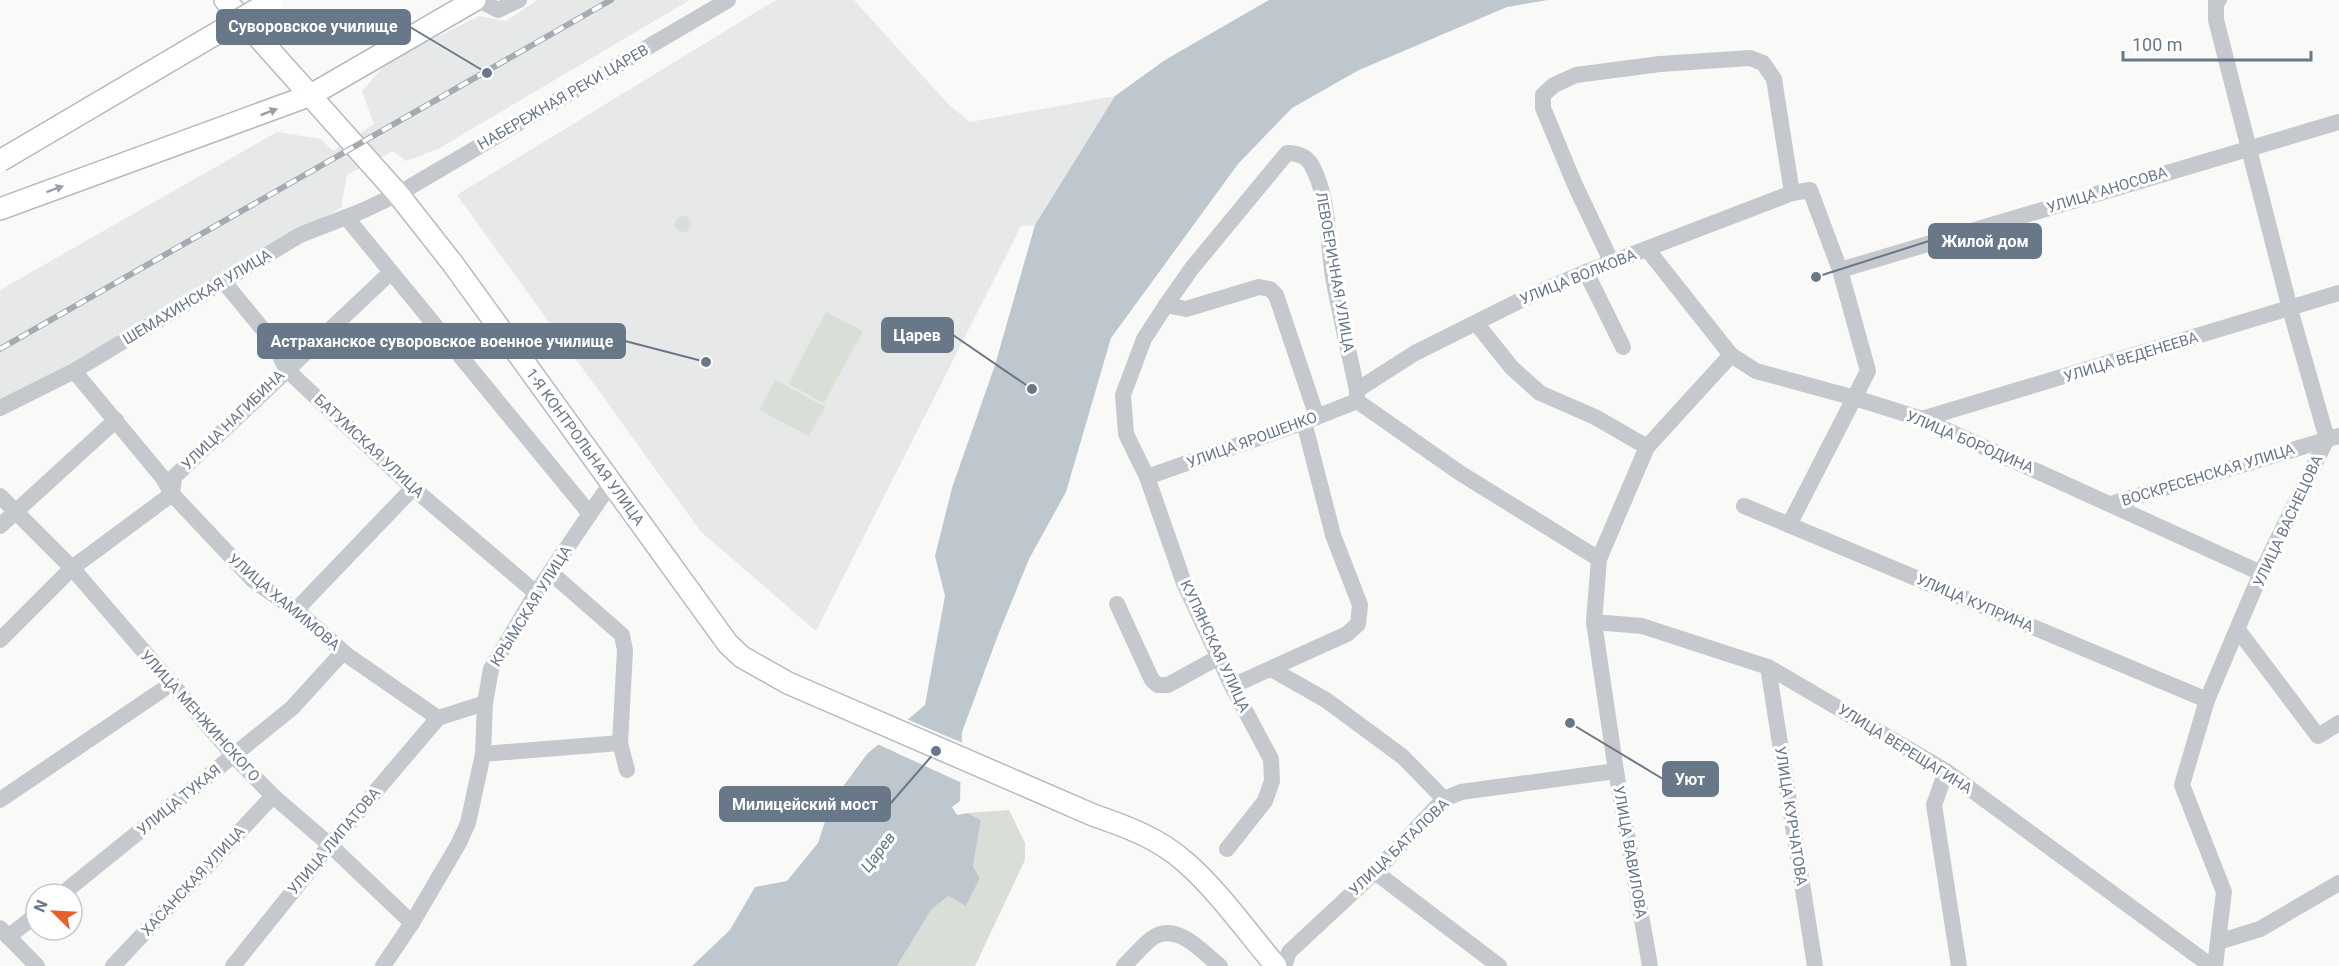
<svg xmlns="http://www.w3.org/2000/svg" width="2339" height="966" font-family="Roboto,sans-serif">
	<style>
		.built { fill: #e7e9e8 }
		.green { fill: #d9dfd6 }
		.water { fill: #bdc7cd }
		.pier { fill: #f9faf7 }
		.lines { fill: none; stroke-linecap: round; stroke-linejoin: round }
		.major-casing { stroke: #b6babf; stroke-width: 24 }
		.minor { stroke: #c5c9cd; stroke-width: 16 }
		.major { stroke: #fff; stroke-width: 21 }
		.rail-casing { stroke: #a5abb2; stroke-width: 6 }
		.rail { stroke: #fff; stroke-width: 4; stroke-dasharray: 11; stroke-linecap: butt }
		.major-bridge-casing { stroke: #b6babf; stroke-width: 24; stroke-linecap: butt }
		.major-bridge { stroke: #fff; stroke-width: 21 }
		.oneway { fill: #95a0ac }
		.labels { text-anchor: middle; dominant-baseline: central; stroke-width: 6; stroke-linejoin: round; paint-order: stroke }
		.street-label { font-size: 15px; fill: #687889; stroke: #fff }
		.water-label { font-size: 16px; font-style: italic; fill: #647983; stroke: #fff }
		.leader { fill: none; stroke: #687889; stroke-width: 2 }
		.callout-dot { fill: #687889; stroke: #fff; stroke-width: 2 }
		.callout { fill: #687889; stroke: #687889; stroke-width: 2 }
		.callout-label { font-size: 16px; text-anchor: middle; font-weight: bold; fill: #fff }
	</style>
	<rect width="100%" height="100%" fill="#f9faf7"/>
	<g class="built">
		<path d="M537,0H690L438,149L406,161L393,151L347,175L341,208L0,411V290L277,132L321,139L333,151L374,124L362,91L389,61L479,16L506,21Z"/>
		<path d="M776,0H854L949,105L970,122L1115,96L1035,225L1021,226L816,631L701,532L457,195Z"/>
	</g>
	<g class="green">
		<circle cx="683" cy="224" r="8"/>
		<path d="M826,312L863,331L824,403L788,384Z"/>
		<path d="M775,380L825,407L809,436L759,410Z"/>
		<path d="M1009,810L1025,843V860L975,966H897L931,910L948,896L966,906L980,878L973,866L981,820L968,813Z"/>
	</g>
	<path class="water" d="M1269,0H1548L1507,7L1359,70L1292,108L1238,164L1111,338L1066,492L1029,559L998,635L962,732L960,801L952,807L957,815L968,813L981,820L973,866L980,878L966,906L948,896L931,910L897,966H692L730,930L755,887L787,881L818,843L831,803L867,754L925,705L945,596L935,556L952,488L995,365L1035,225L1115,96L1165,60Z"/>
	<path class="pier" d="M904,718L965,744L962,783L875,743Z"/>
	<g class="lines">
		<g class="major-casing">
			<g id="major">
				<path d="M225,0L398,194L453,264L728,644L742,657L788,683L1093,815C1125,826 1158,838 1184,861C1216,888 1248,933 1276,966"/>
				<path d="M0,209L311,95L475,0"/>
			</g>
		</g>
		<g class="minor">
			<path d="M479,0L498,10L519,0"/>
			<path d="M346,217L590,514"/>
			<path d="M1647,249L1731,355L1756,371L1855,398L1922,419L2261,573"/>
			<path d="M1612,263L1575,185L1543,108V95L1554,85L1576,75L1660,64L1750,58L1763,63L1774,79L1792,193"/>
			<path d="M1840,270L2339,122"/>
			<path d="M1586,272L1623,347"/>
			<path d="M224,282L274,343L286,369L413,488L536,593"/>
			<path d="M1166,305L1186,309L1259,287L1270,289L1276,295L1317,417"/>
			<path d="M1476,323L1512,368L1540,393L1595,417L1647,447"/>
			<path d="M74,371L163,478L172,494L254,581L296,610L347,655L438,718L485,703"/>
			<path d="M1357,390L1415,353L1523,299L1586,272L1792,193L1810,190L1840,270L1868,371L1789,525"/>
			<path d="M0,408L74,371L300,235L362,211L398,194L728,0"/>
			<path d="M1922,419L2339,293"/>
			<path d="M1147,477L1304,422L1357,401"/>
			<path d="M0,496L72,568L234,756L273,796L330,845L412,923"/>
			<path d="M2111,504L2339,436"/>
			<path d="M1744,506L2207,700"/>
			<path d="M0,526L116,420"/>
			<path d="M550,572L622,635L625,650L620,743L627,770"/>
			<path d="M1117,604L1152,680L1158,685H1168L1219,657"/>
			<path d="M296,610L413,488"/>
			<path d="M1594,622L1642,626L1768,667L1946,771L2211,966"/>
			<path d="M2238,630L2318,736L2339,723"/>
			<path d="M0,640L72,568L172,494L174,477L391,272"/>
			<path d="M1768,667L1815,966"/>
			<path d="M1271,669L1326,700L1403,757L1444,799"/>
			<path d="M1232,686L1347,634L1358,624L1360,605L1333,535L1304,422"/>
			<path d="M483,754L620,743"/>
			<path d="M1946,771L1934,805L1959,966"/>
			<path d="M0,800L171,684"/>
			<path d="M1227,849L1265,801L1272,781L1271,759L1232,686L1184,583L1147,477L1126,434L1123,395L1144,339L1166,305L1192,268L1287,153C1297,153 1305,155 1311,164C1330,198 1327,240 1333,277C1340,315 1349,353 1357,390V401L1460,473L1599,559"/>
			<path d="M1375,872L1499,966"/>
			<path d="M62,894L292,708L343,652"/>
			<path d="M0,928L37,966"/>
			<path d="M8,937L36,915"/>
			<path d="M2218,942L2260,929L2339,883"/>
			<path d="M113,966L273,796"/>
			<path d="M233,966L330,845L438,718"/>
			<path d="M383,966L412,923L459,843L468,823L483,754L485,703L491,669L536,593L611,483"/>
			<path d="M1124,966C1133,957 1142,946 1151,939C1176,920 1202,952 1220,966"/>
			<path d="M1284,966L1289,952L1375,872L1444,799L1461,792L1616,771"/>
			<path d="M1650,966L1616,771L1594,622L1599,559L1647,447L1731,355"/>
			<path d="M2215,966L2224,892L2182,785L2207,700L2261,573L2327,439L2290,309L2216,20V2L2219,0"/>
		</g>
		<use href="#major" class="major"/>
		<g class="rail-casing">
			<path id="rail" d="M0,349L611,0"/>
		</g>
		<use href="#rail" class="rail"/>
		<g class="major-bridge-casing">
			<path id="major-bridge" d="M0,161L273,0"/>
		</g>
		<use href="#major-bridge" class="major-bridge"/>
	</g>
	<defs><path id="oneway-solid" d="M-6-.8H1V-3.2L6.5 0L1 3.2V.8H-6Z" transform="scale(1.5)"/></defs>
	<g class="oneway">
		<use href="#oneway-solid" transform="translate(269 112) rotate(-21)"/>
		<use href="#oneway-solid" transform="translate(55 189) rotate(-20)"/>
	</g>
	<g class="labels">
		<g class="street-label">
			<text transform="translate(563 97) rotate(-30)">НАБЕРЕЖНАЯ РЕКИ ЦАРЕВ</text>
			<text transform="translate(2107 190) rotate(-17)">УЛИЦА АНОСОВА</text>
			<text transform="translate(1335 272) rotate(80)">ЛЕВОЕРИЧНАЯ УЛИЦА</text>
			<text transform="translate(1578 277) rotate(-22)">УЛИЦА ВОЛКОВА</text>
			<text transform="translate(197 297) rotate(-31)">ШЕМАХИНСКАЯ УЛИЦА</text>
			<text transform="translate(2131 357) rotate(-17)">УЛИЦА ВЕДЕНЕЕВА</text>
			<text transform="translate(233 420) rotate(-44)">УЛИЦА НАГИБИНА</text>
			<text transform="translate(1252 440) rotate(-20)">УЛИЦА ЯРОШЕНКО</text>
			<text transform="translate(1970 442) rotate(23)">УЛИЦА БОРОДИНА</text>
			<text transform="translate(369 446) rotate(43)">БАТУМСКАЯ УЛИЦА</text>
			<text transform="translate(585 447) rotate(54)">1-Я КОНТРОЛЬНАЯ УЛИЦА</text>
			<text transform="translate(2208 475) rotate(-17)">ВОСКРЕСЕНСКАЯ УЛИЦА</text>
			<text transform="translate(2288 521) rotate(-65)">УЛИЦА ВАСНЕЦОВА</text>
			<text transform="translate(284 602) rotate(40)">УЛИЦА ХАМИМОВА</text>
			<text transform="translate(1975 603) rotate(23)">УЛИЦА КУПРИНА</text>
			<text transform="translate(531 606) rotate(-58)">КРЫМСКАЯ УЛИЦА</text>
			<text transform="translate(1215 646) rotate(65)">КУПЯНСКАЯ УЛИЦА</text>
			<text transform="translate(200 716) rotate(48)">УЛИЦА МЕНЖИНСКОГО</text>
			<text transform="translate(1905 749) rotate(32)">УЛИЦА ВЕРЕЩАГИНА</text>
			<text transform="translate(179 800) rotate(-39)">УЛИЦА ТУКАЯ</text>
			<text transform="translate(1791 816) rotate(81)">УЛИЦА КУРЧАТОВА</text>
			<text transform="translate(334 841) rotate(-50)">УЛИЦА ЛИПАТОВА</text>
			<text transform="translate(1399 847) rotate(-44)">УЛИЦА БАТАЛОВА</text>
			<text transform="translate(1630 852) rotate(80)">УЛИЦА ВАВИЛОВА</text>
			<text transform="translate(193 881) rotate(-47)">ХАСАНСКАЯ УЛИЦА</text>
		</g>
		<g class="water-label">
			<text transform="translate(878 852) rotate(-53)">Царев</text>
		</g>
	</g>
	<path class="leader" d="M487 73L410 27M1816 277L1929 241M1032 389L953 335M706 362L625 341M1570 723L1663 779M936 751L890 804"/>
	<g class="callout-dot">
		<circle cx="487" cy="73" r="6"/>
		<circle cx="1816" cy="277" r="6"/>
		<circle cx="1032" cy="389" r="6"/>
		<circle cx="706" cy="362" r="6"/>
		<circle cx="1570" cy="723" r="6"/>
		<circle cx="936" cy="751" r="6"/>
	</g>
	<g class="callout">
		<rect x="217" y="10" width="193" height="34" rx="6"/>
		<rect x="1929" y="224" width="112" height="34" rx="6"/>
		<rect x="882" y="318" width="71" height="34" rx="6"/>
		<rect x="258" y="324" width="367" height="34" rx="6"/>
		<rect x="1663" y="762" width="55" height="34" rx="6"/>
		<rect x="720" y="787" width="170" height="34" rx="6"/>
	</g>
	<g class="callout-label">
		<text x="313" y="32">Суворовское училище</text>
		<text x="1985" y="247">Жилой дом</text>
		<text x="917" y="341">Царев</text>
		<text x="442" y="347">Астраханское суворовское военное училище</text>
		<text x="1690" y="785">Уют</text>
		<text x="805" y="810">Милицейский мост</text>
	</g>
	<g transform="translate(54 912) rotate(294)"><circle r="28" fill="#ffffff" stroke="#c3c9d0" stroke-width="1.5"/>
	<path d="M0-4.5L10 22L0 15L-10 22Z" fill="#e6612b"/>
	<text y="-9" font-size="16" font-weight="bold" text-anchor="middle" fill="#687889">N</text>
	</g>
	<path d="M2123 51v9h188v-9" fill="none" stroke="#687889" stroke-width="3"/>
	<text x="2132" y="51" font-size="18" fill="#687889" stroke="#ffffff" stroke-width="4.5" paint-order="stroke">100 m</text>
</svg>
